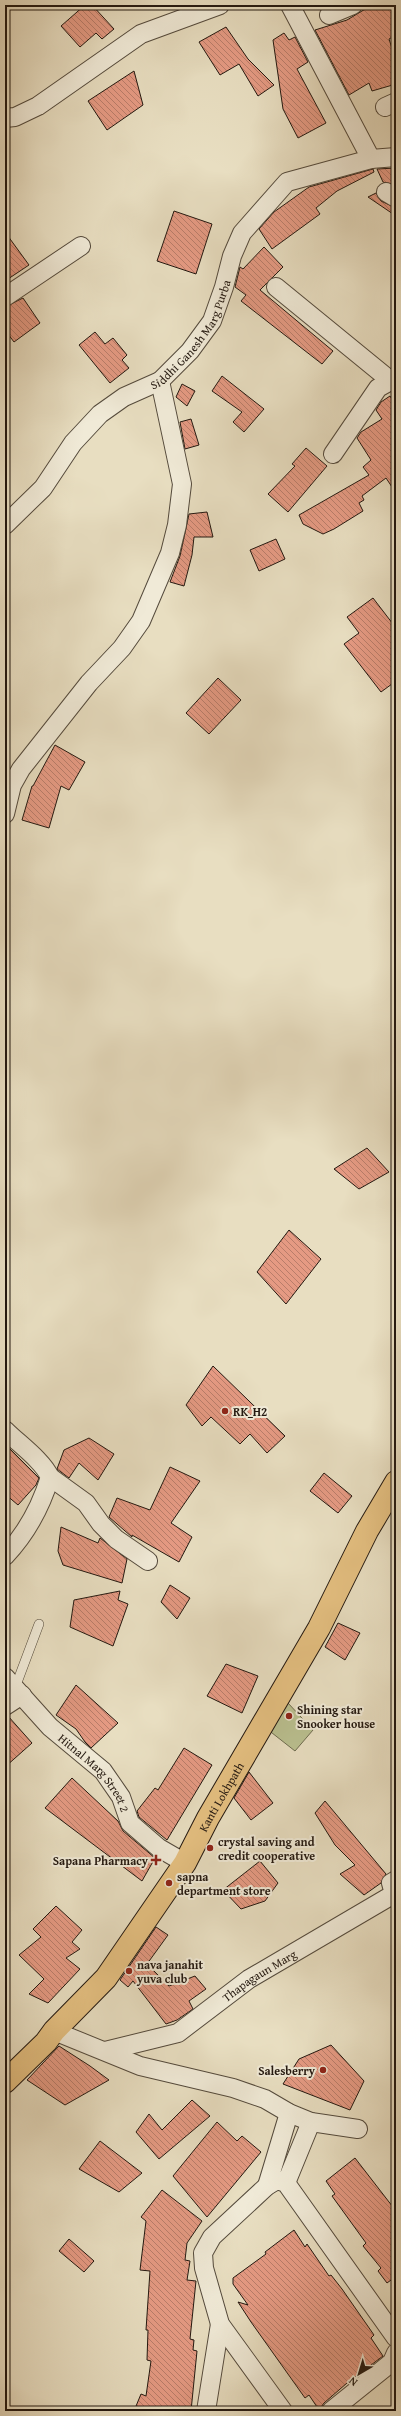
<svg xmlns="http://www.w3.org/2000/svg" width="401" height="2416" font-family="'Gentium Book Plus',serif">
	<style>
		.grass { fill: #bac090; stroke: #6e6c50 }
		.building { fill: url(#building-back-hatch); stroke: #231810 }
		.lines { fill: none; stroke-linecap: round; stroke-linejoin: round }
		.lane-casing { stroke: #544a3c; stroke-width: 10 }
		.street-casing { stroke: #544a3c; stroke-width: 20 }
		.primary-casing { stroke: #231810; stroke-width: 24 }
		.lane { stroke: #f0ead7; stroke-width: 9 }
		.street { stroke: #f0ead7; stroke-width: 18 }
		.primary { stroke: #e4bf80; stroke-width: 22 }
		.poi-dot { fill: #8f2418; stroke: #f0ead7; stroke-width: 1.5 }
		.labels { text-anchor: middle; dominant-baseline: central; stroke-width: 4; stroke-linejoin: round; paint-order: stroke }
		.street-label { font-size: 12px; fill: #231810; stroke: #f0ead7 }
		.poi-label { font-size: 12px; font-weight: bold; fill: #231810; stroke: #f0ead7; text-anchor: start }
	</style>
	<defs>
		<pattern id="building-back-hatch" width="6" height="6" patternUnits="userSpaceOnUse"><rect width="6" height="6" fill="#e59a83"/><path d="M-1 5l2 2M0 0l6 6M5-1l2 2" fill="none" stroke="#b97d6a"/></pattern>
	</defs>
	<rect width="100%" height="100%" fill="#e8dec1"/>
	<filter id="stains"><feTurbulence type="fractalNoise" baseFrequency=".005" numOctaves="4"/><feColorMatrix values="0 0 0 0 .2 0 0 0 0 .09 0 0 0 0 .02 0 0 0 .5 -.17"/></filter>
	<radialGradient id="worn" r=".72"><stop offset=".6" stop-color="#630" stop-opacity="0"/><stop offset="1" stop-color="#630" stop-opacity=".3"/></radialGradient>
	<path class="grass" d="M288,1703L313,1730L295,1751L267,1729Z"/>
	<g class="building">
		<path d="M85,5H92L114,29L102,39L96,33L80,47L61,26Z"/>
		<path d="M372,5H396V35L389,39L396,61V84L372,91L369,83L349,95L315,30L347,20Z"/>
		<path d="M226,27L248,59L274,85L258,96L239,64L220,75L199,42Z"/>
		<path d="M284,33L289,40L295,37L308,62L297,69L326,123L298,138L283,109L273,40Z"/>
		<path d="M134,71L143,105L107,130L88,101Z"/>
		<path d="M396,168V186L383,182L377,169Z"/>
		<path d="M373,169L374,172L337,191L316,208L320,214L272,249L259,229L274,212L309,187Z"/>
		<path d="M376,193L381,201L396,208V216L368,197Z"/>
		<path d="M174,211L212,224L196,274L157,261Z"/>
		<path d="M5,232L29,265L5,281Z"/>
		<path d="M264,247L283,267L260,290L333,351L322,364L241,301L246,295L235,287L240,267L243,269Z"/>
		<path d="M23,298L40,323L14,342L5,330V307Z"/>
		<path d="M95,332L105,344L113,338L127,355L122,360L129,368L110,383L79,345Z"/>
		<path d="M222,376L264,409L244,432L233,422L242,412L212,391Z"/>
		<path d="M182,384L195,391L187,406L176,397Z"/>
		<path d="M390,396L396,406V493L386,478L362,496L364,500L359,503L363,511L334,529L323,534L303,524L299,515L369,475L363,467L371,460L357,438L361,432L382,419L376,410L381,402Z"/>
		<path d="M191,419L199,445L185,449L180,422Z"/>
		<path d="M306,448L327,466L288,512L268,494L295,466L292,464Z"/>
		<path d="M207,512L213,537H194L192,555L184,586L170,582L180,556L189,514Z"/>
		<path d="M276,539L285,559L259,571L250,550Z"/>
		<path d="M373,598L396,628V681L381,692L344,644L359,633L347,617Z"/>
		<path d="M218,678L241,700L209,734L186,713Z"/>
		<path d="M55,745L85,762L69,790L61,786L49,828L22,820L32,786H33Z"/>
		<path d="M367,1148L389,1172L359,1189L334,1169Z"/>
		<path d="M289,1230L321,1259L286,1304L257,1272Z"/>
		<path d="M213,1366L285,1436L267,1453L250,1434L240,1444L211,1417L202,1426L186,1405Z"/>
		<path d="M89,1438L114,1454L98,1480L79,1463L69,1478L57,1469L64,1450Z"/>
		<path d="M5,1444L39,1478L36,1485L18,1505L5,1494Z"/>
		<path d="M170,1467L200,1481L171,1523L192,1537L179,1562L132,1535V1537L109,1517L117,1498L150,1510Z"/>
		<path d="M324,1473L352,1496L338,1513L310,1491Z"/>
		<path d="M61,1527L98,1543L100,1538L127,1559L122,1583L63,1565L58,1551Z"/>
		<path d="M170,1585L190,1598L177,1619L161,1602Z"/>
		<path d="M120,1591L118,1600L128,1604L113,1646L70,1627L74,1600Z"/>
		<path d="M338,1623L360,1633L345,1660L325,1647Z"/>
		<path d="M226,1664L258,1676L242,1713L207,1696Z"/>
		<path d="M76,1685L118,1723L91,1748L85,1742L76,1729L56,1715Z"/>
		<path d="M5,1716H8L32,1743L5,1767Z"/>
		<path d="M184,1748L212,1765L167,1840L139,1817L137,1811L155,1788L158,1790Z"/>
		<path d="M249,1772L273,1803L251,1820L234,1798Z"/>
		<path d="M72,1778L118,1821L123,1831L155,1858L142,1881L45,1808Z"/>
		<path d="M325,1801L386,1874L381,1883L364,1895L340,1874L355,1865L335,1845L315,1813Z"/>
		<path d="M260,1861L278,1883L265,1901L241,1909L223,1890Z"/>
		<path d="M56,1906L82,1930L72,1942L80,1949L66,1958L80,1969L48,2003L29,1994L44,1979L19,1955L41,1937L33,1929Z"/>
		<path d="M156,1927L168,1935L147,1964L169,1986L195,1976L206,1989L189,2001L193,2009L177,2020L166,2024L133,1981L128,1987L120,1980Z"/>
		<path d="M331,2045L364,2081L350,2110L283,2084L299,2059Z"/>
		<path d="M59,2046L90,2066L109,2080L65,2105L27,2080Z"/>
		<path d="M192,2100L210,2116L159,2159L136,2132L149,2114L162,2130Z"/>
		<path d="M217,2122L237,2141L242,2136L261,2152L207,2217L173,2176Z"/>
		<path d="M100,2141L142,2173L119,2192L79,2169Z"/>
		<path d="M355,2158L396,2211V2287L391,2280L387,2283L378,2271L381,2268L363,2246L366,2243L332,2196L335,2194L326,2181Z"/>
		<path d="M162,2190L202,2221L187,2243L185,2260L190,2261L187,2280L196,2281L190,2339L194,2340L193,2350L197,2351L191,2411H134L141,2394L146,2396L151,2361L147,2360L148,2330H146L150,2271L140,2270L146,2221L141,2217Z"/>
		<path d="M294,2230L305,2247L307,2244L329,2276L331,2275L342,2289L374,2335L371,2338L383,2356L347,2383L324,2403L319,2410L309,2395L305,2398L251,2322L238,2302L248,2305L233,2284V2278L266,2254L265,2252Z"/>
		<path d="M69,2239L94,2261L84,2272L59,2251Z"/>
	</g>
	<g class="lines">
		<g class="lane-casing">
			<path id="lane" d="M15,1688L39,1624"/>
		</g>
		<g class="street-casing">
			<g id="street">
				<path d="M290,5L371,159L396,157"/>
				<path d="M329,15L353,5"/>
				<path d="M385,107L396,102"/>
				<path d="M5,118L15,117L38,106L141,34L220,5"/>
				<path d="M386,192L396,198"/>
				<path d="M276,287L391,381"/>
				<path d="M5,297L81,246"/>
				<path d="M333,454L378,388L396,378"/>
				<path id="s1" d="M5,525L43,488L73,443L100,414L124,397L160,381L190,351L212,321L224,287L232,256L242,233L287,182L371,159"/>
				<path d="M5,814L12,785L21,769L89,683L122,648L141,621L170,553L177,525L182,484L160,381"/>
				<path d="M5,1430C19,1444 42,1460 50,1477C41,1506 25,1535 5,1556"/>
				<path d="M50,1477L86,1503L101,1524L116,1539L148,1561"/>
				<path id="s2" d="M5,1677L50,1727L103,1771L121,1797L130,1823L159,1848L185,1863"/>
				<path d="M5,1706L22,1695"/>
				<path d="M54,2031L140,2066L233,2088L265,2099L289,2113L311,2122L358,2129"/>
				<path id="s3" d="M105,2051L178,2033L249,1979L394,1894L391,1883L396,1880"/>
				<path d="M286,2183L311,2122"/>
				<path d="M267,2186L289,2113"/>
				<path d="M206,2411L220,2324"/>
				<path d="M283,2411L220,2324L204,2268L203,2253L212,2237L267,2186L277,2180L286,2183L396,2338"/>
				<path d="M331,2411L392,2362L396,2353"/>
			</g>
		</g>
		<g class="primary-casing">
			<g id="primary">
				<path id="s4" d="M5,2082L46,2042L54,2031L106,1978L185,1863L208,1818L319,1628L367,1531L396,1482"/>
			</g>
		</g>
		<use href="#lane" class="lane"/>
		<use href="#street" class="street"/>
		<use href="#primary" class="primary"/>
	</g>
	<g class="poi-dot">
		<circle cx="225" cy="1411" r="4"/>
		<circle cx="289" cy="1716" r="4"/>
		<circle cx="210" cy="1848" r="4"/>
		<path d="M154 1854h4v4h4v4h-4v4h-4v-4h-4v-4h4z"/>
		<circle cx="169" cy="1883" r="4"/>
		<circle cx="129" cy="1971" r="4"/>
		<circle cx="323" cy="2070" r="4"/>
	</g>
	<g class="labels">
		<g class="street-label">
			<text stroke="none"><textPath href="#s1" startOffset="272">Siddhi Ganesh Marg Purba</textPath></text>
			<text stroke="none"><textPath href="#s2" startOffset="132">Hitnal Marg Street 2</textPath></text>
			<text stroke="none"><textPath href="#s4" startOffset="360">Kanti Lokhpath</textPath></text>
			<text stroke="none"><textPath href="#s3" startOffset="175">Thapagaun Marg</textPath></text>
		</g>
		<g class="poi-label">
			<text x="233" y="1411">RK_H2</text>
			<text x="297" y="1709">Shining star<tspan x="297" dy="14">Snooker house</tspan></text>
			<text x="218" y="1841">crystal saving and<tspan x="218" dy="14">credit cooperative</tspan></text>
			<text x="148" y="1860" text-anchor="end">Sapana Pharmacy</text>
			<text x="177" y="1876">sapna<tspan x="177" dy="14">department store</tspan></text>
			<text x="137" y="1964">nava janahit<tspan x="137" dy="14">yuva club</tspan></text>
			<text x="315" y="2070" text-anchor="end">Salesberry</text>
		</g>
	</g>
	<rect width="401" height="2416" fill="none" stroke="#e8dec1" stroke-width="20"/>
	<rect x="6" y="6" width="389" height="2404" fill="none" stroke="#231810" stroke-width="2"/>
	<rect x="10" y="10" width="381" height="2396" fill="none" stroke="#231810"/>
	<g transform="translate(359 2374) rotate(218)" stroke="#f0ead7" stroke-width="3" paint-order="stroke">
	<path d="M0-3L7 15L0 10L-7 15Z" fill="#231810"/>
	<text y="-6" font-size="11" font-weight="bold" text-anchor="middle" fill="#231810">N</text>
	</g>
	<rect width="100%" height="100%" filter="url(#stains)"/>
	<rect width="100%" height="100%" fill="url(#worn)"/>
</svg>
